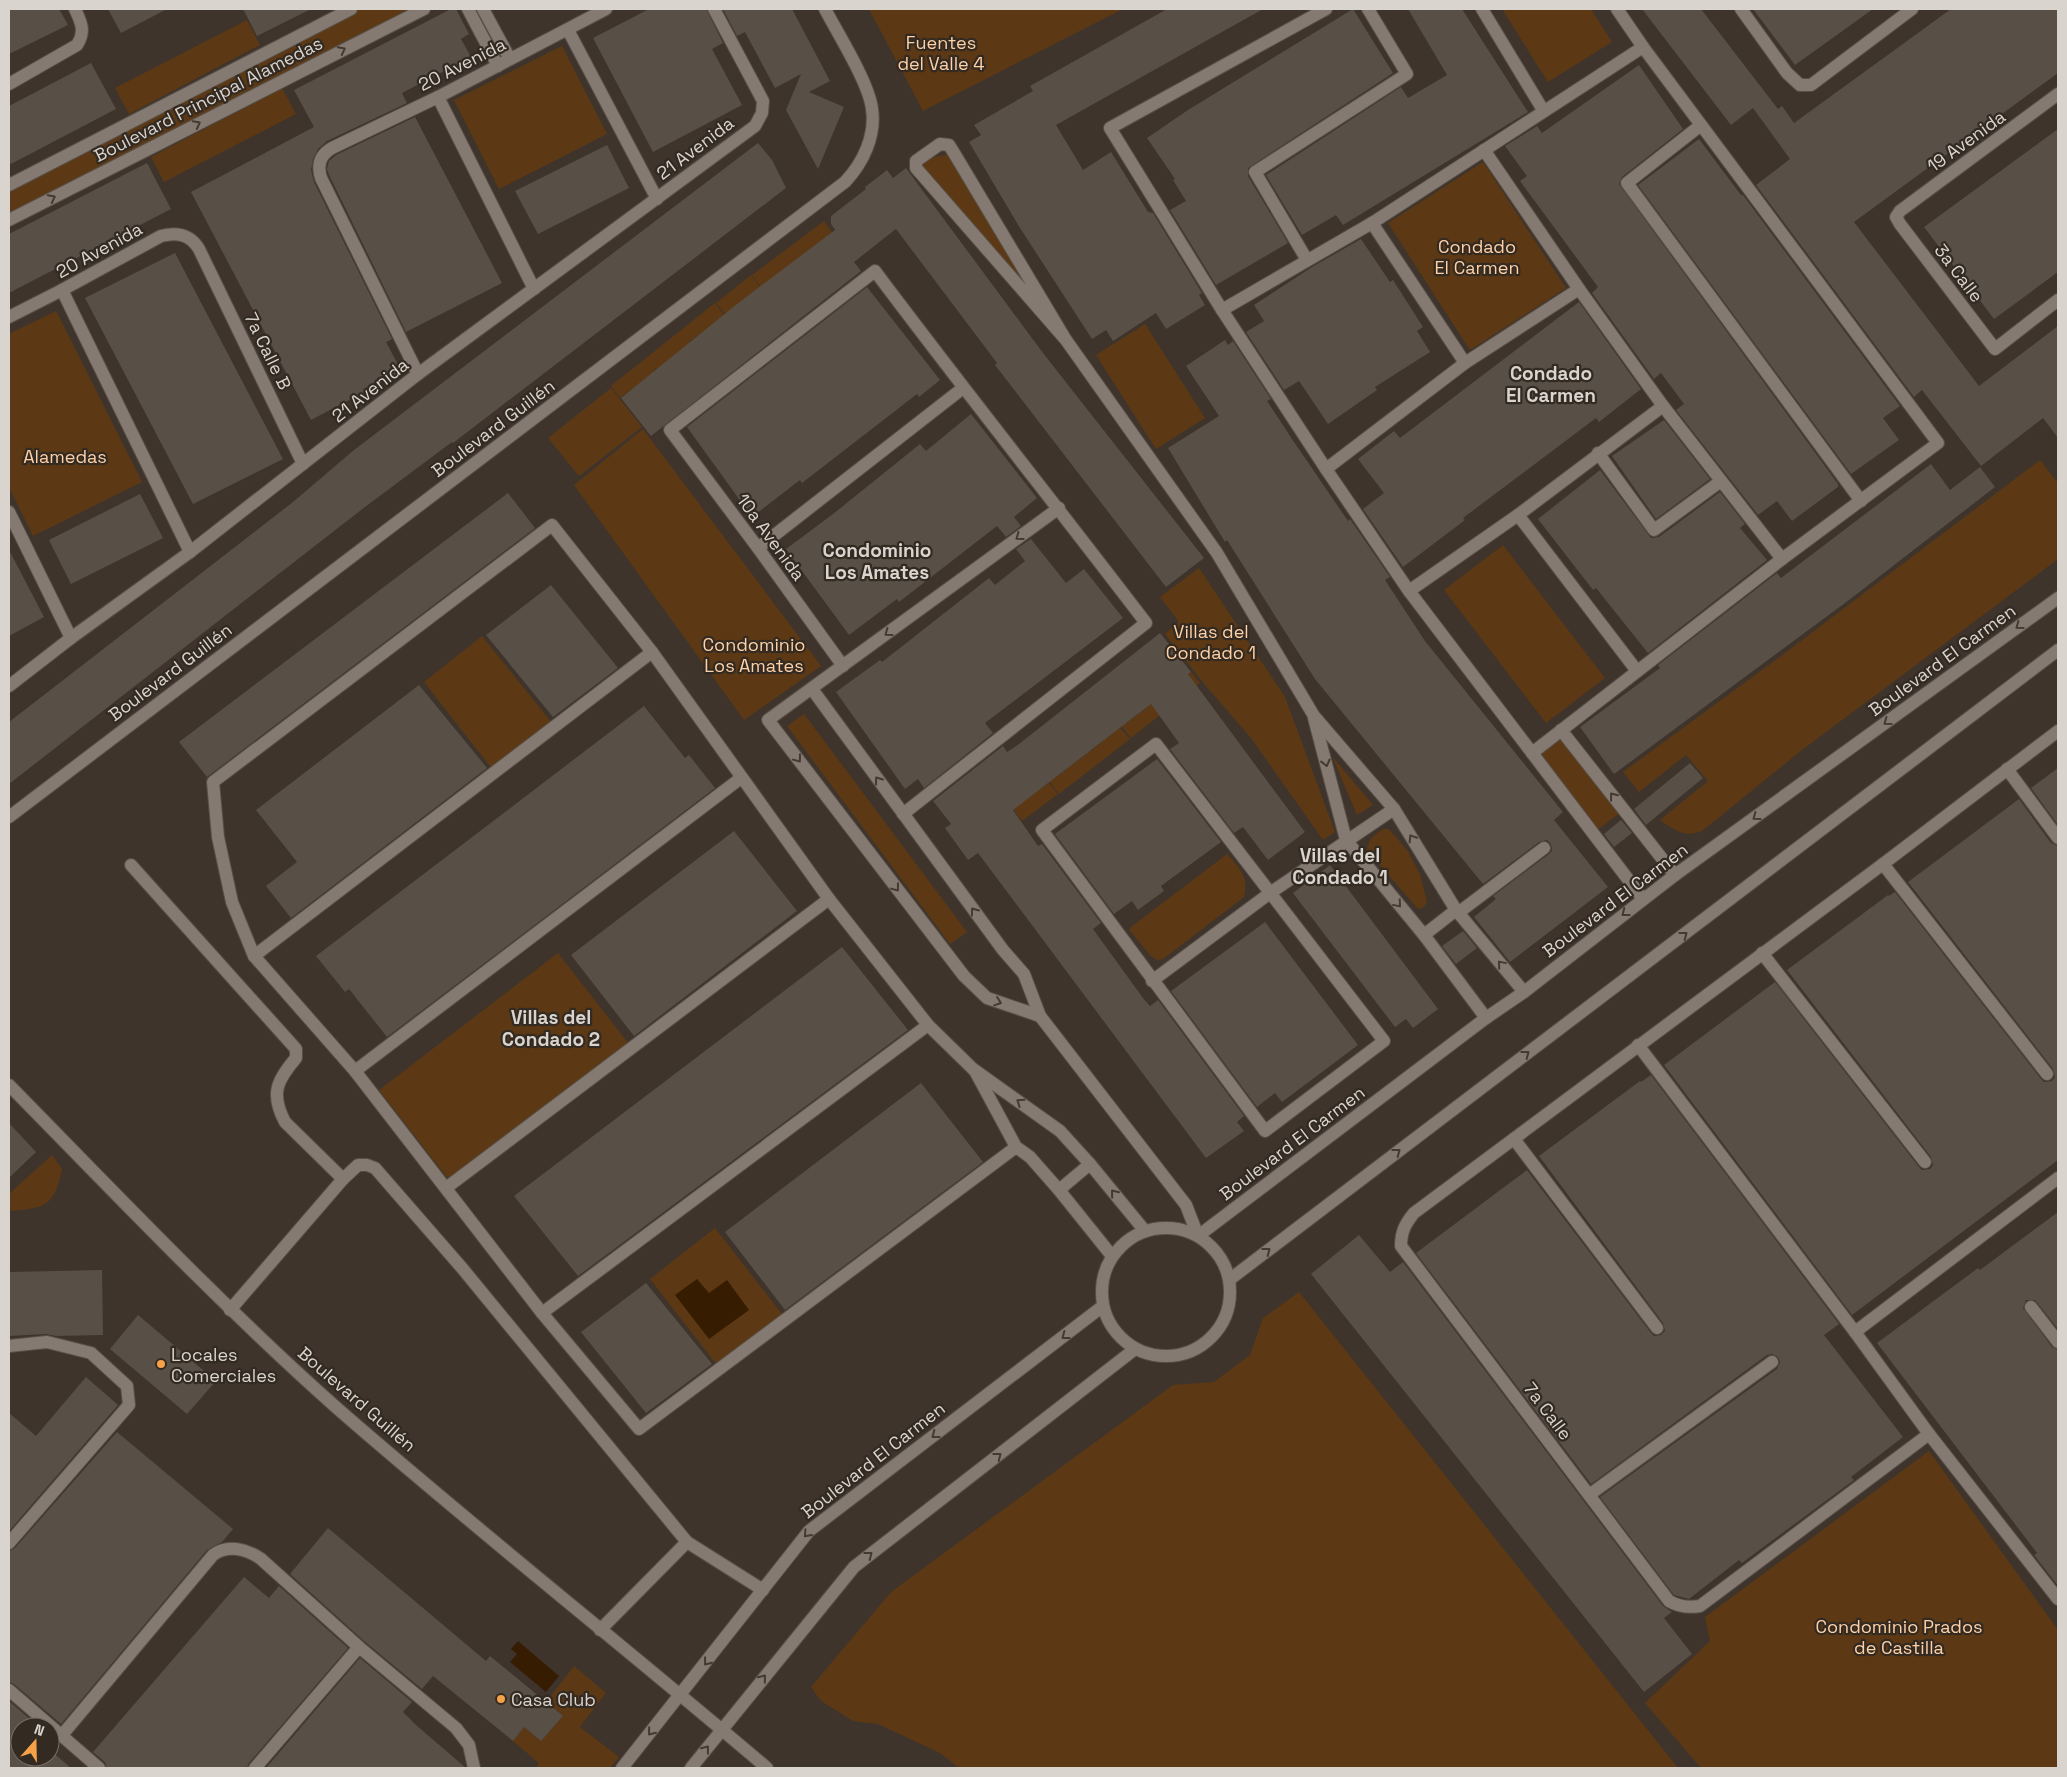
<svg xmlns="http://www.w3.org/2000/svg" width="2067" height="1777" font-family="'Space Grotesk',sans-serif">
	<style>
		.green { fill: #5c3914 }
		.water { fill: #361c01 }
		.building { fill: #584f46 }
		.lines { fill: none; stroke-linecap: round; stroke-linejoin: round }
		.street-casing { stroke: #575048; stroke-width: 14 }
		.secondary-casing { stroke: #575048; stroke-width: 14 }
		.street { stroke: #857a71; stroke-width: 12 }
		.secondary { stroke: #857a71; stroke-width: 12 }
		.oneway { stroke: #433a32 }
		.poi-dot { fill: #f7a248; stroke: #332a22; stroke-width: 2 }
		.labels { text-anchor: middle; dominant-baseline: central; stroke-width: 4.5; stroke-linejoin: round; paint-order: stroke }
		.park-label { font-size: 18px; fill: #fed0a6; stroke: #332a22 }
		.street-label { font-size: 18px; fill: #dad4cf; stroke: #332a22 }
		.poi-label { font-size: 18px; fill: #dad4cf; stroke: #332a22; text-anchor: start }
		.neighbourhood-label { font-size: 19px; font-weight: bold; fill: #dad4cf; stroke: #332a22 }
	</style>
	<rect width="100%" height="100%" fill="#3e342c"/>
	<g class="green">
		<path d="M360,9H413L9,216V189Z"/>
		<path d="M869,9H1123L923,111Z"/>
		<path d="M1502,9H1591L1612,42L1548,82Z"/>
		<path d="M247,20L260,45L129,114L115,88Z"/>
		<path d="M562,46L607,134L499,189L454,100Z"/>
		<path d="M282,88L296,114L164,182L151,157Z"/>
		<path d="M954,153L1066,340L916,161Z"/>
		<path d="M1483,162L1566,288L1470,350L1388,223Z"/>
		<path d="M824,221L844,249L761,287L752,275Z"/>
		<path d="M751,275L772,302L725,314L716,303Z"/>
		<path d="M715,303L736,331L714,348L701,333L689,342L702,359L654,369L667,386L650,375L638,384L649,399L645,403L633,388L620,398L611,386Z"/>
		<path d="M56,311L142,482L33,536L9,487V334Z"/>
		<path d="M1145,324L1205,418L1156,449L1096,355Z"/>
		<path d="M611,388L642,427L579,476L548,438Z"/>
		<path d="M643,429L821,666L744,720L574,485Z"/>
		<path d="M2040,460L2058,483V559L1802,750L1702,831C1684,838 1674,830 1660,820L1708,781L1686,755L1639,792L1623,772L1781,656Z"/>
		<path d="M1503,545L1605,678L1546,723L1444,590Z"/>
		<path d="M1199,568L1285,697L1335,832L1323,840L1251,738L1205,685L1165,634L1179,622L1160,597Z"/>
		<path d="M482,636L552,723L493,770L424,682Z"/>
		<path d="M1191,672L1200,683L1131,738L1109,711L1127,723Z"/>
		<path d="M804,714L967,932L950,944L787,726Z"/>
		<path d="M1096,722L1108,737L1120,728L1130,739L1059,794L1038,767L1042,763L1055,778L1067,769L1060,750L1072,765L1085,755L1089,760L1074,739L1079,736L1091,751L1103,741L1091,726Z"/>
		<path d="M1561,730L1624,810L1593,833L1532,753Z"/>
		<path d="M1332,756L1373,805L1357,815Z"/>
		<path d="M1049,783L1058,794L1022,821L1002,793L1036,792Z"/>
		<path d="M1383,829H1389L1407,850L1420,874L1427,902L1424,907L1418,909L1367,850C1369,838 1374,835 1383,829Z"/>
		<path d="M1227,854C1240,868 1249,878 1244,897L1163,959L1157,960L1151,956L1129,930L1131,927Z"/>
		<path d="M558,953L629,1044L449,1180L379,1090Z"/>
		<path d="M52,1155L62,1169C54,1207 45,1208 9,1211V1194Z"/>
		<path d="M715,1228L782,1314L717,1365L650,1279Z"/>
		<path d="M1299,1292L1678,1768H959L940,1753L878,1724L853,1721L821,1701L811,1687L891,1592L1173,1385L1214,1382L1250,1355L1263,1318Z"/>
		<path d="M1929,1451L2058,1630V1768H1701L1645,1703L1710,1641L1705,1617Z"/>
		<path d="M574,1666L606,1693L580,1727L619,1757L610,1768H536L539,1763L513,1741L524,1727L541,1741L563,1716L546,1702Z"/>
	</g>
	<g class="water">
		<path d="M697,1279L709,1293L727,1280L749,1310L709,1339L675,1295Z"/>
		<path d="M518,1641L559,1676L546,1692L510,1662L517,1654L511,1649Z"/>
	</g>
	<g class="building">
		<path d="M9,9H59L68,25L9,54Z"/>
		<path d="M108,9H167L121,33Z"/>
		<path d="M243,9H311L257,36Z"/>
		<path d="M451,9H456L469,34L461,39L471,57L402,93L407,103L327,141L318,149L313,159L311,170L314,182L392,339L386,342L402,372L311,420L191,192L314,127L294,90Z"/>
		<path d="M649,9H706L723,43L712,49L742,105L653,152L593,38Z"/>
		<path d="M723,9H792L830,81L809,92L844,107L818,169L786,110L801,74L775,88L745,32L737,36Z"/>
		<path d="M1167,9H1263L1056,125L1083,170L1111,152L1148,212L1153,213L1202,293L1199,295L1205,305L1166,329L1156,313L1113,341L1106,330L1092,339L1020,228L969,142L981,135L974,125L1033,91L1030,86Z"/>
		<path d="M1353,9L1393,73L1248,168V176L1288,243L1216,285L1170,210L1186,201L1173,180L1175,179L1147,138L1188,110Z"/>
		<path d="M1408,9H1462L1528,112L1343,225L1336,215L1302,235L1266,175L1401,87L1408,98L1447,75Z"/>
		<path d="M1642,9H1701L1778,109L1782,106L1794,123L1951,9H2058V73L1854,222L1979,386L2058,326V438L2043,418L1981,466L1922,390L1914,397L1756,185L1790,159L1753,108L1731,125Z"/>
		<path d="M1753,9H1873L1795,65Z"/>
		<path d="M91,63L116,109L9,165V106Z"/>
		<path d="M1639,65L1683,129L1622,177L1619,184L1838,484V487L1792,521L1777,501L1758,515L1676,410L1684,404L1661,373L1654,379L1592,293L1598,287L1520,181L1527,176L1505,146L1537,126L1542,133Z"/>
		<path d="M415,117L502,283L406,332L329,175L327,169L329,161L336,155Z"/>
		<path d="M2058,129V272L1994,319L1924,227Z"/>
		<path d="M1699,139L1741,195H1743L1900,406L1883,418L1899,440L1851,474L1638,185Z"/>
		<path d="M758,143L772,160L786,188L453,443L452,442L365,507L9,784V722L293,502L354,450Z"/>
		<path d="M607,145L629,188L538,234L515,191Z"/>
		<path d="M147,163L171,209L9,293V234Z"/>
		<path d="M906,168L1043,353L1204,558L1166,587L995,365L997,363L896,229L854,262L861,271L651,436L621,398L737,304L835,230L831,224V216L866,189L865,187L887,170L893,178Z"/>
		<path d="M1361,239L1390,282L1393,280L1423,327L1417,331L1430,352L1375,387L1377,390L1328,424L1299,381L1284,390L1246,332L1264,321L1254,305L1312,267Z"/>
		<path d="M175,253L283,459L193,504L85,298Z"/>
		<path d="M867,287L940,380L919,397L917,394L802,483L800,480L752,517L687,427Z"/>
		<path d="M1579,302L1641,389L1599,422L1596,418L1463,518L1465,520L1403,567L1363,509L1384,493L1358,459L1394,431L1400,438Z"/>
		<path d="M1225,340L1228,345L1233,341L1271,399L1267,401L1292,439L1348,521L1350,519L1390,577L1385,580L1425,641L1563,812L1554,820L1608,887L1510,962L1474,917L1496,899L1493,896L1549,854L1552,851L1551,844L1547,840L1539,842L1483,884L1315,679L1227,540L1225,542L1168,448L1219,416L1186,366Z"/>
		<path d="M971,414L1037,498L1014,517L1021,526L1006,537L997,526L899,602L897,599L849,635L786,549L833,514L920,444L926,451Z"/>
		<path d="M1664,420L1710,479L1656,519L1612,456Z"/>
		<path d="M1931,464L1950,490L1980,467L1995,487L1849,600L1614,774L1580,727L1660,668L1658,665L1777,573L1781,578Z"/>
		<path d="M1600,470L1651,538L1659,537L1720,492L1745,524L1740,528L1767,560L1648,653L1596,588L1593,590L1538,519Z"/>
		<path d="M508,493L535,528L207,777L179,742Z"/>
		<path d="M140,494L163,538L71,584L49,540Z"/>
		<path d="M1031,539L1066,583L1084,569L1123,618L985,723L993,733L924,788L918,779L905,789L836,692L880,660L882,662L989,578L995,585L1025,561L1016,549Z"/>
		<path d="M9,550L44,617L9,636Z"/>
		<path d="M551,585L618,668L553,717L486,635Z"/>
		<path d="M1160,633L1191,672L1188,674L1305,832L1268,860L1243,827L1234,833L1170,749L1179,743L1151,704L1013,810L1038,846L1042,844L1101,923L1093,929L1143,998L1150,1006L1158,1000L1244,1116L1237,1122L1244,1131L1206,1158L978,853L968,860L945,828L951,824L933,801L1003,746L1007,752L1019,744Z"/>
		<path d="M419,685L487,768L291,918L266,886L297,862L256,810Z"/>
		<path d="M644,706L685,758L689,755L715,788L387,1037L349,989L345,992L316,956Z"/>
		<path d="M1157,759L1221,842L1161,886L1164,891L1138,910L1132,901L1114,914L1055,834Z"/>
		<path d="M1690,763L1703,778L1646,825L1634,809Z"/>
		<path d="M2058,768V825L2031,788Z"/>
		<path d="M2019,799L2051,843L2058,846V1160L1852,1315L1664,1065L1775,982L1919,1167L1922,1170L1930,1169L1933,1165L1931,1157L1787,970L1888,895L1889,896L1895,892L2041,1079L2044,1082L2052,1081L2055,1077L2053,1069L1908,882Z"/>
		<path d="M1621,820L1632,833L1614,847L1604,834Z"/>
		<path d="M734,831L797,911L634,1036L571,955Z"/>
		<path d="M1330,865L1438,1009L1413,1028L1406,1019L1395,1027L1293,893Z"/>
		<path d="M1265,922L1358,1045L1282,1102L1275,1093L1257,1107L1171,991Z"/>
		<path d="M1463,931L1477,948L1456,964L1442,946Z"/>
		<path d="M842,947L908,1030L578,1276L514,1196Z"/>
		<path d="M1651,1075L1839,1324L1824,1335L1903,1437L1851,1477L1854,1480L1742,1563L1739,1560L1689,1599L1674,1595L1600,1497L1777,1369L1780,1362L1778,1357L1772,1354L1767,1355L1591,1484L1416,1253L1527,1170L1651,1333L1654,1336L1661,1335L1665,1331L1663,1323L1539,1156L1640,1081L1641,1082Z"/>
		<path d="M921,1083L983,1162L785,1310L725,1232Z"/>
		<path d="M9,1123L36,1152L9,1178Z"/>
		<path d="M2058,1212V1329L2035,1300H2026L2023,1308L2052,1347L2058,1350V1586L2034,1555L2037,1553L1877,1343L1978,1268L1980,1270Z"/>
		<path d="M1359,1235L1390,1272L1403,1262L1663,1606L1672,1612L1664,1618L1692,1654L1644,1692L1311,1274Z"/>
		<path d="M102,1270L103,1335L56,1336L46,1334L9,1336V1272Z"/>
		<path d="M646,1283L712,1364L646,1413L581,1332Z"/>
		<path d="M138,1315L216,1381L187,1414L110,1349Z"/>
		<path d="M86,1377L118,1405L9,1531V1413L36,1436Z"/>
		<path d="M117,1432L233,1529L222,1542L207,1550L61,1724L14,1684L9,1682V1551L15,1548Z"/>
		<path d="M328,1528L486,1661L490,1656L563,1716L541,1741L524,1727L513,1741L433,1676L422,1689L364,1641L290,1574Z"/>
		<path d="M244,1577L269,1598L279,1586L348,1648L249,1763L247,1768H107L105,1762L93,1752Z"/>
		<path d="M360,1658L412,1702L403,1712L416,1725L466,1768H266Z"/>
		<path d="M9,1701L39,1727H20V1757H50V1750L71,1768H9Z"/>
	</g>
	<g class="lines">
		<g class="street-casing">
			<g id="street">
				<path d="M468,9L498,66"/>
				<path d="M483,9L510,59"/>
				<path d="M1326,9L1110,128L1222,310L1326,469L1409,591L1643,899"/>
				<path d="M1482,9L1543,110"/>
				<path d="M1741,9L1787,73L1800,85H1811L1912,9"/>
				<path d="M568,30L657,199"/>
				<path d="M9,84L77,45C86,31 81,22 75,9"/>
				<path d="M2058,94L1900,211L1896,217L1900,224L1995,349L2058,300"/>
				<path d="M438,97L534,289"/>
				<path d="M1701,125L1627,183L1861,501"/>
				<path d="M1484,150L1579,289L1663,406L1782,559"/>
				<path d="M9,185L351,9"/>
				<path d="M9,220L424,9"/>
				<path d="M1372,223L1465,363"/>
				<path d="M1307,260L1255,172L1407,74L1368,9"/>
				<path d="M62,290L190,552"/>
				<path d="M1222,310L1372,223L1643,47"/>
				<path d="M9,317L62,290L161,236C177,232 190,234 199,249L303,464"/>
				<path d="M1066,340L916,168V161L940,144L949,145L954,153L1066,340L1217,553L1314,716L1394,809L1456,910L1524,992"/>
				<path d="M418,374L321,178C317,165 320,155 332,148L438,97L606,9"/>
				<path d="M1598,453L1654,530L1721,481"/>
				<path d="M1326,469L1465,363L1579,289"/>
				<path d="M9,512L71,638"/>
				<path d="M1518,515L1637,671"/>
				<path d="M758,548L963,388"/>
				<path d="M1409,591L1518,515L1663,406"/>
				<path d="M843,666L758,548L670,430L875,271C964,390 1056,505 1146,623L903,814"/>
				<path d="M9,686L71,638L190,552L418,374L755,126L762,113L763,101L714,9"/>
				<path d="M812,689L1003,950L1024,974L1040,1016L1186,1205L1198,1236"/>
				<path d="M1314,718L1346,840L1424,935L1486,1018"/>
				<path d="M1561,730L1675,875"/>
				<path d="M1156,744L1384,1041L1265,1131L1042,830Z"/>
				<path d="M1532,753L1782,559L1938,443L1643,47L1617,9"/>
				<path d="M2007,769L2058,838"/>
				<path d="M1883,864L2047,1074"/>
				<path d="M131,865L296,1049V1058C277,1080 270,1094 285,1122L343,1179L230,1310"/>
				<path d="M1458,913L1544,848"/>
				<path d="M1424,935L1456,910"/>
				<path d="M1762,953L1925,1162"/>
				<path d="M254,956L652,652"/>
				<path d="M1152,981L1270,893L1394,809"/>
				<path d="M1040,1016L987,998L964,976L768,720L1059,508"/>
				<path d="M1638,1045L1855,1332L1929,1434L2058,1599"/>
				<path d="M355,1071L741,778"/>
				<path d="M975,1071L1016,1147L1030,1157L1059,1190L1112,1256"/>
				<path d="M1514,1139L1657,1328"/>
				<path d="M1016,1147L639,1429L542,1313L355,1071L254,956L232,902L218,837L213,782L552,525L652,652L829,899L928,1025L973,1069L1060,1131L1090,1164L1145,1231"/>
				<path d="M343,1179L358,1165H367L375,1168L462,1268L687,1542L763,1590"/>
				<path d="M446,1188L829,899"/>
				<path d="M1059,1190L1090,1164"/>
				<path d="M2031,1307L2058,1342"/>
				<path d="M542,1313L928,1025"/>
				<path d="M1855,1332L2058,1178"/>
				<path d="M9,1346L47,1342L91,1353L127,1386L129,1405L9,1543"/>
				<path d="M1929,1434L1700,1606C1688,1608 1679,1607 1669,1601L1401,1246C1401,1232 1405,1224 1414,1213L1883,864L2058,731"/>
				<path d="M1589,1495L1772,1362"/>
				<path d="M600,1630L687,1542"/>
				<path d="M9,1690L99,1768"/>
				<path d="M62,1735L213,1555C228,1544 247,1549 261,1559L359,1647L456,1728L469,1745L474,1768"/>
				<path d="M255,1768L359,1647"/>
			</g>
		</g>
		<g class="secondary-casing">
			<g id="secondary">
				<path d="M9,817L845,182C863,163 876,136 872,109C869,83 838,34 825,9"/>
				<path d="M9,1085C117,1195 223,1307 338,1409C479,1532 625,1647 767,1768"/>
				<circle cx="1166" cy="1292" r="64"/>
				<path d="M1198,1236L1486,1018L1524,992L1675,875L2058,598"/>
				<path d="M1229,1280L2058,650"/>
				<path d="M622,1768L809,1531L1103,1306"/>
				<path d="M691,1768L854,1567L1135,1349"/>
			</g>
		</g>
		<use href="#street" class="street"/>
		<use href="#secondary" class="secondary"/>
	</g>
	<defs><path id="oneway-chevron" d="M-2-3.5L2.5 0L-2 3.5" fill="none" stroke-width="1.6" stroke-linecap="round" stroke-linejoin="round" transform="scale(1.25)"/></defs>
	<g class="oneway">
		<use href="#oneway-chevron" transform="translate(342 50) rotate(-27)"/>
		<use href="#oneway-chevron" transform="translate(197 124) rotate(-27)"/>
		<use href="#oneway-chevron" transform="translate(52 198) rotate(-27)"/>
		<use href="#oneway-chevron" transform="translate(1019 537) rotate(144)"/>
		<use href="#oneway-chevron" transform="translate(2019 626) rotate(144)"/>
		<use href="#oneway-chevron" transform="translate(888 633) rotate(144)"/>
		<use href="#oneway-chevron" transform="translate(1887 722) rotate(144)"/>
		<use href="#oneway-chevron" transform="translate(798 759) rotate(53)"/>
		<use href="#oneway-chevron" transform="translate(1326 763) rotate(76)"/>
		<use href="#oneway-chevron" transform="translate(878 780) rotate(-126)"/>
		<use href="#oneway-chevron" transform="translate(1613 796) rotate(-128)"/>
		<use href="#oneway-chevron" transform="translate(1756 817) rotate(144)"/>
		<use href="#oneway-chevron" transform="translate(1412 838) rotate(-122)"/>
		<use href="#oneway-chevron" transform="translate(896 888) rotate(53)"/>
		<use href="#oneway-chevron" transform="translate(1398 904) rotate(50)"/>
		<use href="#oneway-chevron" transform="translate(974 911) rotate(-126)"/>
		<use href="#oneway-chevron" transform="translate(1625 913) rotate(142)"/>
		<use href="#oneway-chevron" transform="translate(1684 935) rotate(-37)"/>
		<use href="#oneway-chevron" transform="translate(1501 964) rotate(-130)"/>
		<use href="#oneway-chevron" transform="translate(998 1002) rotate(19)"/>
		<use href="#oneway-chevron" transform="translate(1526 1054) rotate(-37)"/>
		<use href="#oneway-chevron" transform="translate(1020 1102) rotate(-145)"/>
		<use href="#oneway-chevron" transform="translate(1397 1152) rotate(-37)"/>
		<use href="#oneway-chevron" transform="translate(1114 1193) rotate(-129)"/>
		<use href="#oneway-chevron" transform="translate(1267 1251) rotate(-37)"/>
		<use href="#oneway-chevron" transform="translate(1065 1336) rotate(143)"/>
		<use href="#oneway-chevron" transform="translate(935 1435) rotate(143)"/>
		<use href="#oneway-chevron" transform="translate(998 1456) rotate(-38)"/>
		<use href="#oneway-chevron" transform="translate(807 1534) rotate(132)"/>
		<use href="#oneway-chevron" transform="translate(869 1555) rotate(-38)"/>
		<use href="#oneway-chevron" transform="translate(707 1662) rotate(128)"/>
		<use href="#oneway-chevron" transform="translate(763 1678) rotate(-51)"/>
		<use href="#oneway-chevron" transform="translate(651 1732) rotate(129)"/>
		<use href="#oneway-chevron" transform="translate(706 1749) rotate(-52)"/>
	</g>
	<g class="poi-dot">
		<circle cx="161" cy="1364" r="5"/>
		<circle cx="501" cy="1699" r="5"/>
	</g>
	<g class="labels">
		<g class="park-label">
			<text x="941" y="42">Fuentes<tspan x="941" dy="21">del Valle 4</tspan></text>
			<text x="1477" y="246">Condado<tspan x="1477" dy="21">El Carmen</tspan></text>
			<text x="65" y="456">Alamedas</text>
			<text x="1211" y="631">Villas del<tspan x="1211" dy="21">Condado 1</tspan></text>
			<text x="754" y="644">Condominio<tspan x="754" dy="21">Los Amates</tspan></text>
			<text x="1899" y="1626">Condominio Prados<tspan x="1899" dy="21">de Castilla</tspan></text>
		</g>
		<g class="street-label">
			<text transform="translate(462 64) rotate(-27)">20 Avenida</text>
			<text transform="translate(208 99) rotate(-27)">Boulevard Principal Alamedas</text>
			<text transform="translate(1966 141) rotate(-36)">19 Avenida</text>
			<text transform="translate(695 148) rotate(-37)">21 Avenida</text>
			<text transform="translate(99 250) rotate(-29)">20 Avenida</text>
			<text transform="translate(1959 273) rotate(53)">3a Calle</text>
			<text transform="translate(268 351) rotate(64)">7a Calle B</text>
			<text transform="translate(370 390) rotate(-38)">21 Avenida</text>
			<text transform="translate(493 428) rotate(-37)">Boulevard Guillén</text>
			<text transform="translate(771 537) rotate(54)">10a Avenida</text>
			<text transform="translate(1942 660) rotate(-36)">Boulevard El Carmen</text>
			<text transform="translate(170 672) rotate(-37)">Boulevard Guillén</text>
			<text transform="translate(1615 900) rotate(-37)">Boulevard El Carmen</text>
			<text transform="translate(1292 1143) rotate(-37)">Boulevard El Carmen</text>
			<text transform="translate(357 1399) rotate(41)">Boulevard Guillén</text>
			<text transform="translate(1548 1411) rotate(53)">7a Calle</text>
			<text transform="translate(873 1460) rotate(-38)">Boulevard El Carmen</text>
		</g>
		<g class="poi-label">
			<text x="171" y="1354">Locales<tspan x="171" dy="21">Comerciales</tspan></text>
			<text x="511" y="1699">Casa Club</text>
		</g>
		<g class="neighbourhood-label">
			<text x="1551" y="373">Condado<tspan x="1551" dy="22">El Carmen</tspan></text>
			<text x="877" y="550">Condominio<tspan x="877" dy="22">Los Amates</tspan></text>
			<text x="1340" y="855">Villas del<tspan x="1340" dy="22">Condado 1</tspan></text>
			<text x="551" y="1017">Villas del<tspan x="551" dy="22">Condado 2</tspan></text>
		</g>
	</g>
	<rect width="2067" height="1777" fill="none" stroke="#dad4cf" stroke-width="20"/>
	<g transform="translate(35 1742) rotate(20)"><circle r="24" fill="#332a22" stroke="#766e67"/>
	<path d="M0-4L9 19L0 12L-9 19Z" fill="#f7a248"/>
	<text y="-8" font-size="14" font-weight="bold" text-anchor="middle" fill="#dad4cf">N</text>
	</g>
</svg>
